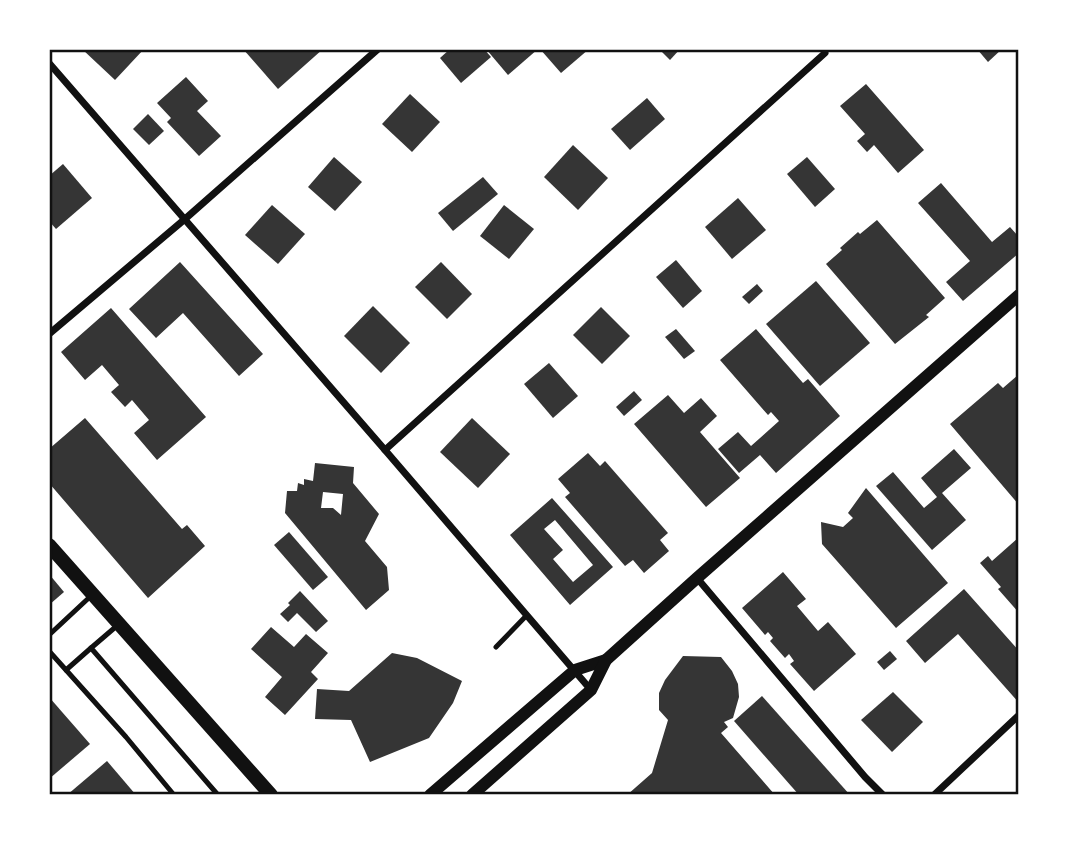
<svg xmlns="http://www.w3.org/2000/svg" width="1068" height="844" font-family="'Roboto Condensed',sans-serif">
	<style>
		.building { fill: #353535; fill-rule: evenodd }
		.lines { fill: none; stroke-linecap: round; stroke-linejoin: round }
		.service { stroke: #111; stroke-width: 5 }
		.minor { stroke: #111; stroke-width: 7 }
		.tertiary { stroke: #111; stroke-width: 12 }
		.secondary { stroke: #111; stroke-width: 14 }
		.neatline { fill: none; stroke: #111; stroke-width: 2.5 }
	</style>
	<rect width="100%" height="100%" fill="#fff"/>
	<g class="building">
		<path d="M82,49H144L115,80Z"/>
		<path d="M243,49H323L278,89Z"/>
		<path d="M450,49H484L491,57L461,83L440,58Z"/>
		<path d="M486,49H538L508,75Z"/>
		<path d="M540,49H589L561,73Z"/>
		<path d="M659,49H680L670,60Z"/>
		<path d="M977,49H1002L988,62Z"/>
		<path d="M186,77L208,101L197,111L221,136L199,156L167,122L171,118L157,103Z"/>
		<path d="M866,84L924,150L898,173L874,145L867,152L857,141L865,134L840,106Z"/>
		<path d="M410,94L440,122L412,152L382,124Z"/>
		<path d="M647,98L665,119L630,150L611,129Z"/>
		<path d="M148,114L164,131L149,145L133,129Z"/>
		<path d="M573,145L608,178L578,210L544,177Z"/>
		<path d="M334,157L362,182L335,211L308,187Z"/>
		<path d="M807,157L835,189L815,207L787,174Z"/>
		<path d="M63,164L92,198L56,229L49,221V176Z"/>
		<path d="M483,177L498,194L453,231L438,213Z"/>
		<path d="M941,183L992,242L1010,227L1019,237V253L963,301L946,282L970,261L918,203Z"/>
		<path d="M738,198L766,230L732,259L705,227Z"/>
		<path d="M272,205L305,234L278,264L245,235Z"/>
		<path d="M504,205L534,229L509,259L480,236Z"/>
		<path d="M877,220L945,298L926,315L929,317L895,344L826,264L842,250L840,248L858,232L860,234Z"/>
		<path d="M676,260L702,291L683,308L656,277Z"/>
		<path d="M180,262L263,354L239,376L183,313L156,338L129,309Z"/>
		<path d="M441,262L472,294L447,319L415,287Z"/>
		<path d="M816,281L870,343L820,386L766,324Z"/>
		<path d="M757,284L763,291L749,304L742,297Z"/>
		<path d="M373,306L410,343L381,373L344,336Z"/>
		<path d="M601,307L630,336L602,364L573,335Z"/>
		<path d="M111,308L206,417L157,460L134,433L149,420L132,400L125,407L111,392L119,385L102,365L85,380L61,352Z"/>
		<path d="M676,329L695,351L684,359L665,337Z"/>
		<path d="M756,329L803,383L808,379L840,416L776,473L760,455L739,473L718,449L738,432L751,446L779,421L771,412L768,415L720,360Z"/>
		<path d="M549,363L578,396L553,418L524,384Z"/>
		<path d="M1019,374V505L950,424L998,383L1003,388Z"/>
		<path d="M634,391L642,400L624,416L616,407Z"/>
		<path d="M668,395L684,413L701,398L717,416L700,432L740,478L706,507L634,424Z"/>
		<path d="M85,418L182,529L187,525L205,546L148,598L49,483V449Z"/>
		<path d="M472,418L510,454L478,488L440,452Z"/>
		<path d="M954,449L971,468L942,493L966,520L932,550L876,486L893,472L924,508L937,497L921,478Z"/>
		<path d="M588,453L600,466L605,461L668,533L660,540L669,551L644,573L633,560L625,566L565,497L570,493L558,479Z"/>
		<path d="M315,463L354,467L353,483L379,514L365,541L387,567L389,590L366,610L285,513L287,491H297L298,483L304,485V479L313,481ZM323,492L343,494L341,515L333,508H321Z"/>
		<path d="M866,488L948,583L896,628L822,544L821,522L843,527L853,518L848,513Z"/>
		<path d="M552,498L613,567L570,605L510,535ZM555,520L593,565L573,582L553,559L563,550L544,529Z"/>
		<path d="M289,532L328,577L313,590L274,545Z"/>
		<path d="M1019,537V613L998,589L1001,587L980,563L988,556L992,561Z"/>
		<path d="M783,572L806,599L797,606L818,631L828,622L856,654L814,691L790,664L794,661L789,654L785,658L770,641L773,638L768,632L765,635L742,608Z"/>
		<path d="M49,574L64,592L49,605Z"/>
		<path d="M964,589L1019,651V703L958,634L925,663L906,641Z"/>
		<path d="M300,591L328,621L316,632L297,613L288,622L280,614L290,605L288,603Z"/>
		<path d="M271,627L294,647L306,634L328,653L311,672L318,679L285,715L265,697L282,677L251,649Z"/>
		<path d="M890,651L897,659L884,670L877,662Z"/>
		<path d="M392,653L417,658L462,681L453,703L429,738L370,762L351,720L315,719L317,689L349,691Z"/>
		<path d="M683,656L721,657L732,671L738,684L739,697L733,718L724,722L728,727L721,733L775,795H627L652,773L668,720L659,710V693L665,680Z"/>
		<path d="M893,692L923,722L892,752L861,720Z"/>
		<path d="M762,696L850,795H799L734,721Z"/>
		<path d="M49,697L90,744L49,779Z"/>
		<path d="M107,761L136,795H67Z"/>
	</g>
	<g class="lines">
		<g class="service">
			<path d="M119,624L91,648L218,795"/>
			<path d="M49,635L93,594"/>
			<path d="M496,647L527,615"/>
			<path d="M49,651L126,737L174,795"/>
			<path d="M66,670L91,648"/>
		</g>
		<g class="minor">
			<path d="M49,63L385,450L591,690"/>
			<path d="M49,334L185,219L378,49"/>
			<path d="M385,450L825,53"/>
			<path d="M697,578L865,777L883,795"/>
			<path d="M934,795L1019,715"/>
		</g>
		<g class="tertiary">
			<path d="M430,795L575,670L606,660"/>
			<path d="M472,795L591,690L606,660L697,578L1019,295"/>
		</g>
		<path class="secondary" d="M49,545L271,795"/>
	</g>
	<rect width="1068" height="844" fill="none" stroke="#ffffff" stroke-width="102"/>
	<rect x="51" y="51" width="966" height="742" class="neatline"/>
</svg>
